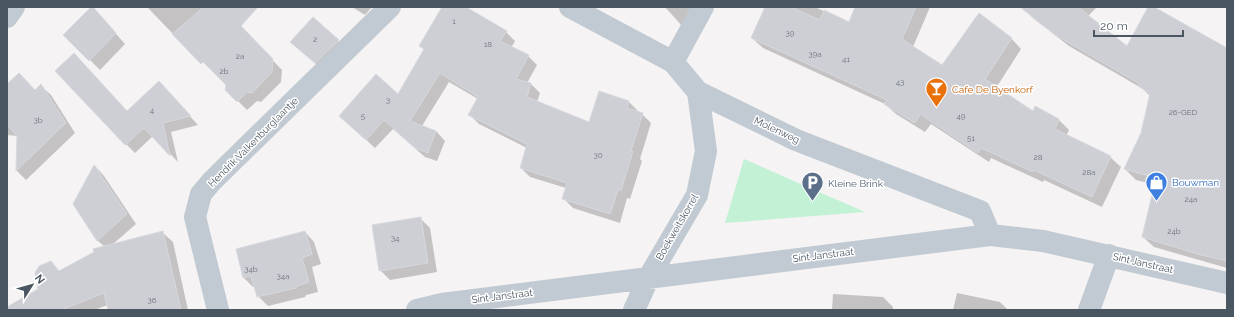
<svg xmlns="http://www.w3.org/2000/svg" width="1234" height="317" viewBox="0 0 1234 317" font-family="Raleway,sans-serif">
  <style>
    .green { fill: #c3f1d5 }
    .shadow { fill: #0003 }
    .building { fill: #cdcfd5; stroke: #d7d9de }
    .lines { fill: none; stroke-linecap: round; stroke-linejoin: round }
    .street { stroke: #c1cad2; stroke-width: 22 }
    .labels { text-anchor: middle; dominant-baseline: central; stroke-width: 3; stroke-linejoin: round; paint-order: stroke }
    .number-label { font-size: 8px; fill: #6b747e }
    .food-label { font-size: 10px; fill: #c56008; stroke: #fff; text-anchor: start }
    .street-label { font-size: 10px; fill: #4a5661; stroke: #fff }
    .shop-label { font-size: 10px; fill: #366cbe; stroke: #fff; text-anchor: start }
    .service-label { font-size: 10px; fill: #4e5e75; stroke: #fff; text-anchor: start }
  </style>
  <rect width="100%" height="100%" fill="#f5f3f3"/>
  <!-- green -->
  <path class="green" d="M744 159 865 212 725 223Z"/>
  <!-- shadow -->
  <path class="shadow" d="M147 7H206L179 40Z
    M352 7H372L365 15Z
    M447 7H464L506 32 515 41 511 48 528 56 537 65 527 83 531 84 540 93 537 102 590 123 629 102 638 111 637 112 642 114 651 123 640 159 642 161 630 199 627 198 620 223 573 208 563 198 566 188 530 177 521 168 527 148 479 124 470 115 478 99 449 82 422 126 436 131 445 141 437 161 425 157 393 129 375 148 350 125 398 95 424 50 421 46Z
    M665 7H706L683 27Z
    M767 7H815L849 23 856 7H930L913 47 942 66 1011 38 1021 49 996 88 1033 113 1035 108 1059 120 1069 130 1066 136 1110 157 1121 167 1102 207 1044 180 1043 182 991 158 989 162 931 124 925 132 896 114 885 104 763 48 752 38Z
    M1025 7H1097L1088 16 1127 47 1149 7H1152L1227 49V268L1154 247 1143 237 1156 185 1136 180 1125 169 1142 134 1150 96 1143 89 1069 46 1034 19 1024 9Z
    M101 17 125 44 100 70 65 35Z
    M242 28 282 70 281 82 261 102 257 101 247 110 226 89Z
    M338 41 347 50 325 72 301 51Z
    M74 54 127 112 168 92 198 125 171 132 178 162 153 136 135 153 126 144Z
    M7 86 35 91 41 86 51 95 75 133 26 180 17 171 18 136 7 135Z
    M95 166 104 176 136 224 112 245 163 233 173 242 188 310H109L108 305 94 310H7V309L39 289 59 271 105 247 97 240Z
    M420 218 430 228 437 272 390 280 380 270Z
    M305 232 314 242 321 264 312 267 318 292 306 295 305 297 268 306 258 296 255 287H253L244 278Z
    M957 293 1000 302 1008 310H953Z
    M833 294 883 297 893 307V310H832Z"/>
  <!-- building -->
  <path class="building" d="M91 7H93L116 33 89 61 63 35Z
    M204 7H258L241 26 273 59 272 72 252 93 247 92 237 102 225 90 226 85 203 62 201 64 172 34Z
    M442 7H466L507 31 500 41 529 55 516 79 531 83 527 97 589 122 599 91 629 101 627 108 643 113 631 151H633L627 171 621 190H618L610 214 562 199 567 183 520 168 527 144 468 115 478 97 440 73 410 121 436 131 428 153 415 148 384 120 366 140 339 116 376 74 398 94 424 49 419 46Z
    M765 7H791L820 20 824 10 849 22 855 7H916L902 39 942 65 979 13 1012 38 985 79 1033 111 1035 106 1059 119 1055 129 1111 156 1092 197 1034 170 1033 172 981 148 978 153 920 114 915 123 884 104 887 100 751 38Z
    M1020 7H1078L1127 46 1148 7H1154L1227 48V261L1201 255 1142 237 1156 178 1124 169 1141 133 1150 93 1138 86 1140 84 1057 36Z
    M313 17 339 40 315 63 290 42Z
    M74 53 127 111 159 81 191 116 163 123 170 156 144 128 125 145 55 71Z
    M19 73 35 90 41 84 66 123 16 171 17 136 7 125V84Z
    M94 165 127 214 97 241 73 204Z
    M421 217 428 263 379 271 372 225Z
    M163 231 181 310H108L104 293 61 310H7V307L38 289 35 273 39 266 51 261 59 271 94 252 93 249Z
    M305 231 312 254 302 258 309 282 297 286 296 288 257 297 251 276 243 278 236 249Z"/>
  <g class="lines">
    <!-- street -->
    <path class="street" d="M570 7 673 62 698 92 796 140 980 211 990 235
      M7 17 14 7
      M673 62 703 7
      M218 310 195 217 201 194 212 181 390 7
      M417 310 442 304 990 235 1043 241 1227 283
      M634 310 649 277 697 195 706 151 698 92
      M1089 310 1109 255"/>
  </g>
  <!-- icons -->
  <defs>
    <symbol id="bar-pin" viewBox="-11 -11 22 30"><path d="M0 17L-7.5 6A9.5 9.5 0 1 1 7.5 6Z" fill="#e8710a" stroke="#fff"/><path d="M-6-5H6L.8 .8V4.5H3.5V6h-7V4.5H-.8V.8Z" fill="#fff"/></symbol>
    <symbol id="shop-pin" viewBox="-11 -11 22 30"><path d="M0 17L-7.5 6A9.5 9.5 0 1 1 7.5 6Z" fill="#3f7fe0" stroke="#fff"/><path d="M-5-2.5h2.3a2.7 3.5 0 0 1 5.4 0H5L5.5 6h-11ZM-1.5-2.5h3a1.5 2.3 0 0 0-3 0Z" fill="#fff"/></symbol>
    <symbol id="parking-pin" viewBox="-11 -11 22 30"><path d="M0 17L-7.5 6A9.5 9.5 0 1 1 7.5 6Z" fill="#5c6f8a" stroke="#fff"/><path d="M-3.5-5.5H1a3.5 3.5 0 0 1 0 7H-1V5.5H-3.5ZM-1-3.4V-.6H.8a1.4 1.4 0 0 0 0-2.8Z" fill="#fff"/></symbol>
  </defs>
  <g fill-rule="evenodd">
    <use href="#bar-pin" x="924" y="76" width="25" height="34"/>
    <use href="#shop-pin" x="1144" y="170" width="25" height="34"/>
    <use href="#parking-pin" x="800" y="170" width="25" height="34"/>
  </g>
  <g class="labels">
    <!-- number labels -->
    <g class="number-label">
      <text x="454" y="21">1</text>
      <text x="790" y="33">39</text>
      <text x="315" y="39">2</text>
      <text x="488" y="44">18</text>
      <text x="815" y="54">39a</text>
      <text x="240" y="56">2a</text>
      <text x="846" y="59">41</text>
      <text x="224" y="71">2b</text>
      <text x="900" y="82">43</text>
      <text x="388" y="100">3</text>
      <text x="152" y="110">4</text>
      <text x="1183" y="112">26-GED</text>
      <text x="363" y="116">5</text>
      <text x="961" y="116">49</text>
      <text x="38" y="120">3b</text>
      <text x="971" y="138">51</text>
      <text x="598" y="155">30</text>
      <text x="1038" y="157">28</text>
      <text x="1089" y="172">28a</text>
      <text x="1191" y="199">24a</text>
      <text x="1174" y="231">24b</text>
      <text x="395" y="238">34</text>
      <text x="251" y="269">34b</text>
      <text x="283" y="276">34a</text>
      <text x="152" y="300">36</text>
    </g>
    <!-- food labels -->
    <g class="food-label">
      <text x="952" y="89">Cafe De Byenkorf</text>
    </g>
    <!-- street labels -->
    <g class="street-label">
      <text transform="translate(777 130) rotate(25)">Molenweg</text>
      <text transform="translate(253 142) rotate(-45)">Hendrik Valkenburglaantje</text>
      <text transform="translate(677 227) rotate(-60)">Boekweitskorrel</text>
      <text transform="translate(823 255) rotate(-7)">Sint Janstraat</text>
      <text transform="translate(1143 263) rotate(13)">Sint Janstraat</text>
      <text transform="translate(502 296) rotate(-7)">Sint Janstraat</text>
    </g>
    <!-- shop labels -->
    <g class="shop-label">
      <text x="1172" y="182">Bouwman</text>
    </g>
    <!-- service labels -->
    <g class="service-label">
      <text x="828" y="183">Kleine Brink</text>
    </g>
  </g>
  <!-- border -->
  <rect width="1234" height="317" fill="none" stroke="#4a5661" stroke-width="16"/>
  <!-- north arrow -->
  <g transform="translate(32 285) rotate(53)" stroke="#ffffff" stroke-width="3" paint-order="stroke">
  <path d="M0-3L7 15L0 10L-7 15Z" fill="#4a5661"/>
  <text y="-6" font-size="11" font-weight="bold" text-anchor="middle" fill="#4a5661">N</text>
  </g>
  <!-- scale -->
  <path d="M1094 30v6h89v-6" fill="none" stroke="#4a5661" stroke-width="2"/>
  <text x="1100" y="30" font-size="12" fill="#4a5661" stroke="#ffffff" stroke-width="3" paint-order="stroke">20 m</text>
</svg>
